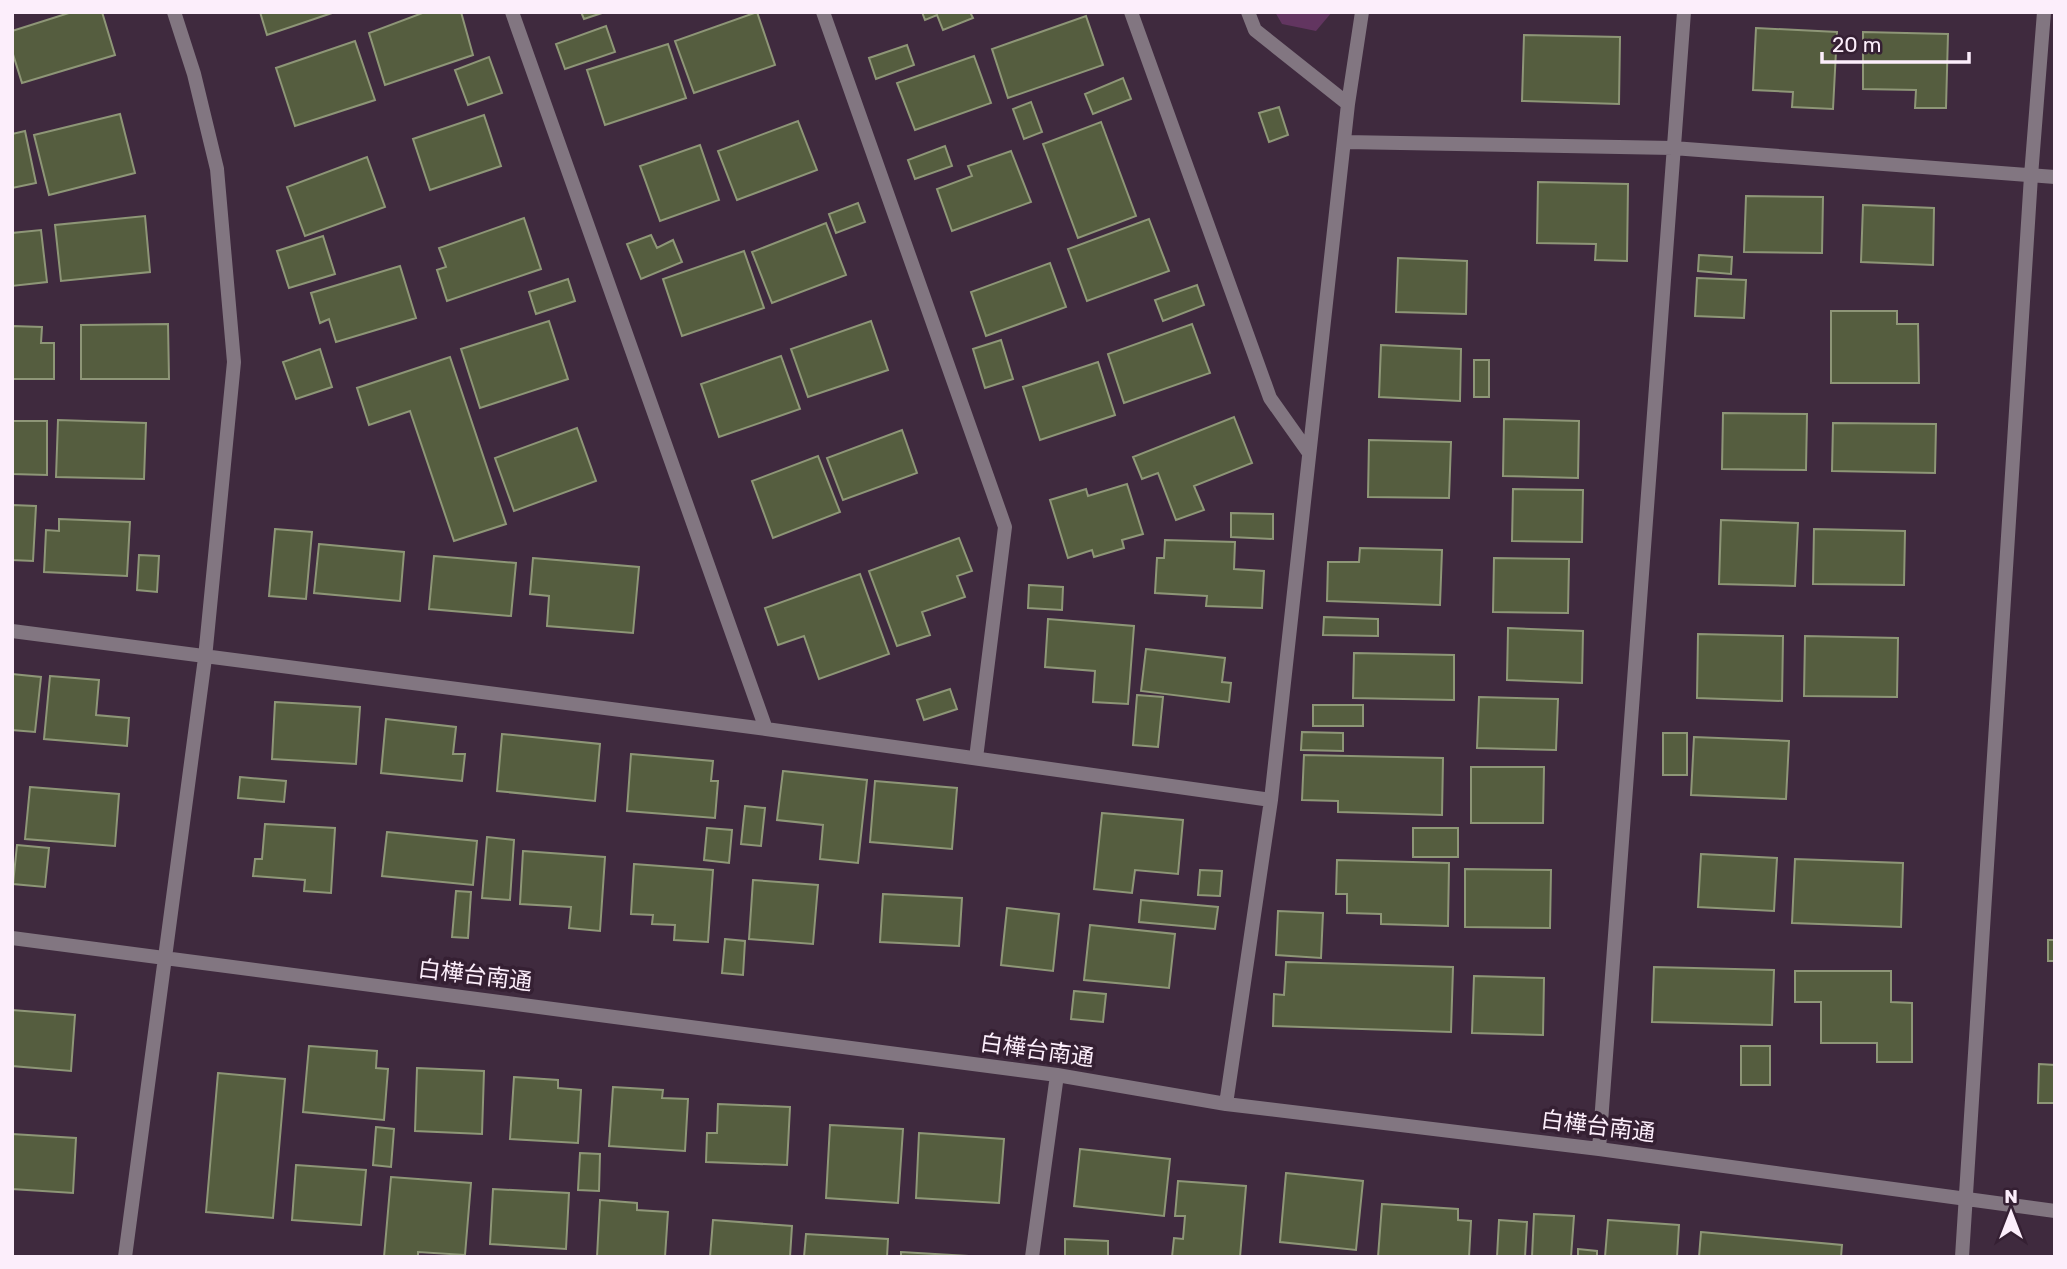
<svg xmlns="http://www.w3.org/2000/svg" width="2067" height="1269" viewBox="0 0 2067 1269" font-family="Rubik,'Noto Sans JP',sans-serif">
  <style>
    .green { fill: #623560 }
    .building { fill: #555d3f; stroke: #8e9677; stroke-width: 2 }
    .lines { fill: none; stroke-linecap: round; stroke-linejoin: round }
    .minor { stroke: #827681; stroke-width: 14 }
    .labels { text-anchor: middle; dominant-baseline: central; stroke-width: 7; stroke-linejoin: round; paint-order: stroke }
    .street-label { font-size: 23px; fill: #fceefb; stroke: #352033 }
  </style>
  <rect width="100%" height="100%" fill="#3f2a3e"/>
  <!-- green -->
  <path class="green" d="M1275 12H1332L1316 31 1282 24Z"/>
  <!-- building -->
  <path class="building" d="M72 12H102L115 55 22 83 12 51V31Z
    M260 12H335L267 35Z
    M425 12H461L473 55 385 85 369 33Z
    M581 12H605L584 19Z
    M757 12 775 65 694 93 675 41Z
    M922 12H970L973 18 943 30 937 15 925 20Z
    M1086 16 1103 65 1008 98 992 49Z
    M606 26 615 52 565 69 556 44Z
    M1756 28 1837 32 1833 109 1792 107 1793 92 1753 90Z
    M1863 32 1948 34 1946 108H1915L1916 90 1863 89Z
    M1524 35 1620 37 1619 104 1522 101Z
    M355 41 375 100 295 126 276 68Z
    M668 44 686 98 605 125 587 70Z
    M907 45 914 65 876 79 869 58Z
    M974 56 991 103 915 130 897 83Z
    M489 57 502 93 468 105 455 70Z
    M1123 78 1131 99 1093 114 1085 94Z
    M1031 102 1042 132 1024 139 1013 109Z
    M1279 107 1288 135 1269 142 1259 113Z
    M120 114 135 173 49 195 34 135Z
    M484 115 501 166 430 190 413 139Z
    M798 121 817 170 737 200 718 151Z
    M1101 122 1136 216 1078 238 1043 144Z
    M25 131 36 183 12 188V134Z
    M700 145 719 200 660 221 640 166Z
    M945 146 952 166 915 179 908 160Z
    M1011 151 1031 202 952 231 937 189 972 176 968 166Z
    M367 157 385 207 305 236 287 187Z
    M1538 182 1628 184 1627 261 1595 260 1596 244 1537 243Z
    M1746 196 1823 197 1822 253 1744 252Z
    M858 203 865 222 836 233 829 214Z
    M1863 205 1934 208 1933 265 1861 262Z
    M145 216 150 272 61 281 55 225Z
    M524 218 541 269 447 301 437 270 446 267 439 248Z
    M1149 219 1169 271 1087 301 1068 249Z
    M826 223 846 275 772 303 752 252Z
    M41 230 47 282 12 286V233Z
    M651 235 657 248 673 240 682 262 641 279 627 244Z
    M323 236 335 274 289 288 277 251Z
    M744 251 764 308 682 336 663 279Z
    M1699 255 1732 257 1731 274 1698 271Z
    M1398 258 1467 261 1466 314 1396 312Z
    M1050 263 1066 307 986 336 971 292Z
    M400 266 416 318 336 342 329 319 320 323 311 293Z
    M1697 278 1746 280 1744 318 1695 316Z
    M568 279 575 301 536 314 529 292Z
    M1197 285 1204 305 1163 321 1155 300Z
    M1831 311H1897V324H1918L1919 383H1831Z
    M549 321 568 379 480 408 461 349Z
    M871 321 888 370 808 397 791 349Z
    M168 324 169 379H81V325Z
    M1192 324 1210 373 1124 403 1108 354Z
    M12 326 42 327 41 343H54V379H12Z
    M1001 340 1013 379 985 388 973 349Z
    M1381 345 1461 349 1460 401 1379 397Z
    M320 349 332 387 296 399 283 362Z
    M781 356 800 409 719 437 701 384Z
    M450 357 506 524 454 541 410 411 369 425 357 388Z
    M1474 360H1489V397H1474Z
    M1098 362 1115 415 1040 440 1023 387Z
    M1723 413 1807 414 1806 470 1722 469Z
    M1234 417 1252 463 1194 486 1204 510 1176 520 1158 473 1142 479 1133 457Z
    M1504 419 1579 421 1578 478 1503 476Z
    M58 420 146 423 144 479 56 477Z
    M12 421H47V475L12 474Z
    M1833 423 1936 424 1935 473 1832 471Z
    M577 428 596 481 514 511 495 458Z
    M902 430 917 473 843 500 827 458Z
    M1369 440 1451 442 1449 498 1368 497Z
    M818 456 840 512 773 538 752 481Z
    M1127 484 1143 534 1122 540 1124 548 1094 557 1092 550 1068 558 1050 500 1086 489 1088 496Z
    M1513 489 1583 490 1582 542 1512 541Z
    M12 505 36 506 33 561 12 560Z
    M1231 513 1273 514V539L1231 537Z
    M59 519 130 522 127 576 44 572 46 530 59 531Z
    M1721 520 1798 523 1795 586 1719 584Z
    M275 529 312 532 306 599 269 596Z
    M1814 529 1905 531 1904 585 1813 584Z
    M959 538 972 571 957 576 965 597 922 612 930 635 897 646 869 571Z
    M1165 540 1235 542 1234 569 1264 571 1262 608 1206 606 1207 596 1155 593 1157 558H1164Z
    M319 544 404 552 400 601 314 593Z
    M1360 548 1442 550 1440 605 1327 601 1328 562H1359Z
    M139 555 159 556 157 592 137 590Z
    M434 556 516 563 511 616 429 609Z
    M533 558 639 567 633 633 547 626 549 596 530 594Z
    M1494 558 1569 559 1568 613 1493 612Z
    M860 574 889 654 819 679 804 636 778 645 765 608Z
    M1029 585 1063 587 1062 610 1028 608Z
    M1324 617 1378 619V636L1323 635Z
    M1048 619 1134 626 1128 704 1093 702 1095 671 1045 667Z
    M1508 628 1583 631 1582 683 1507 680Z
    M1698 634 1783 636 1782 701 1697 698Z
    M1805 636 1898 638 1897 697 1804 696Z
    M1146 649 1225 658 1222 682 1231 683 1229 702 1141 691Z
    M1354 653 1454 655V700L1353 698Z
    M12 674 41 677 35 732 12 730Z
    M50 676 99 680 96 715 129 718 127 746 44 739Z
    M950 689 957 709 924 720 917 700Z
    M1137 695 1163 697 1158 747 1133 745Z
    M1479 697 1558 699 1556 750 1477 748Z
    M275 702 360 707 356 764 272 759Z
    M1313 705H1363V726H1313Z
    M386 719 456 727 453 754H465L462 781 381 773Z
    M1302 732 1343 733V751L1301 750Z
    M1663 733H1687V775H1663Z
    M502 734 600 744 595 801 497 791Z
    M1694 737 1789 741 1786 799 1691 795Z
    M631 754 713 761 711 781H718L715 818 627 811Z
    M1304 755 1443 758 1442 815 1338 812V801L1302 800Z
    M1471 767H1544L1543 823H1471Z
    M783 771 867 780 858 863 820 859 823 825 777 820Z
    M240 777 286 781 284 802 238 798Z
    M875 781 957 788 952 849 870 842Z
    M30 787 119 794 115 846 25 839Z
    M745 806 765 808 761 846 741 844Z
    M1102 813 1183 820 1178 874 1135 870 1132 893 1094 889Z
    M265 824 335 828 331 893 304 891 305 880 253 876 255 859H262Z
    M707 828 732 830 729 863 704 860Z
    M1413 828H1458V857H1413Z
    M387 832 477 841 473 885 382 876Z
    M487 837 514 840 510 900 482 898Z
    M17 845 49 848 45 887 13 884Z
    M523 851 605 857 600 931 569 928 571 907 520 904Z
    M1701 854 1777 858 1774 911 1698 907Z
    M1795 859 1903 863 1901 927 1792 923Z
    M1337 860 1449 863 1448 926 1381 924V914L1347 913V894H1336Z
    M634 864 713 870 708 942 674 940 675 925 652 924 653 915 631 914Z
    M1465 869 1551 870 1550 928 1465 927Z
    M1200 870 1222 871 1220 896 1198 895Z
    M753 880 818 885 813 944 749 939Z
    M456 891 471 892 468 938 452 937Z
    M883 894 962 898 959 946 880 942Z
    M1141 900 1218 907 1215 929 1139 922Z
    M1007 908 1059 914 1053 971 1001 965Z
    M1278 911 1323 913 1321 958 1276 955Z
    M1090 925 1175 934 1169 988 1084 980Z
    M725 939 745 941 743 975 722 973Z
    M2048 940H2055V961H2048Z
    M1286 962 1453 967 1451 1032 1273 1026 1274 994 1284 995Z
    M1654 967 1774 970 1772 1025 1652 1022Z
    M1795 971H1891V1002L1912 1003V1062H1877V1043H1821V1002H1795Z
    M1474 976 1544 978 1543 1035 1472 1033Z
    M1074 991 1106 994 1103 1022 1071 1019Z
    M12 1010 75 1015 71 1071 12 1066Z
    M309 1046 377 1051 376 1068 388 1069 384 1120 303 1112Z
    M1741 1046H1770V1085H1741Z
    M2039 1064 2055 1065V1103H2038Z
    M417 1068 484 1071 482 1134 415 1131Z
    M218 1073 285 1079 273 1218 206 1212Z
    M514 1077 558 1080V1088L581 1090 578 1143 510 1139Z
    M613 1087 663 1090 662 1098 688 1099 685 1151 609 1146Z
    M718 1104 790 1107 787 1165 706 1162 707 1133H717Z
    M830 1125 903 1129 898 1203 826 1198Z
    M376 1127 394 1129 391 1167 373 1165Z
    M919 1133 1004 1139 999 1203 916 1198Z
    M12 1134 76 1138 73 1193 12 1189Z
    M1080 1149 1170 1159 1164 1216 1074 1206Z
    M580 1153 600 1154 599 1191 578 1190Z
    M296 1165 366 1170 361 1225 292 1220Z
    M1286 1173 1363 1181 1356 1250 1280 1242Z
    M391 1177 471 1183 465 1255 418 1252V1257H384Z
    M1178 1181 1246 1186 1240 1257H1172L1174 1238 1183 1239 1185 1216H1175Z
    M493 1189 569 1193 566 1249 490 1244Z
    M600 1200 637 1203V1210L668 1212 665 1257H597Z
    M1382 1204 1458 1209V1220L1471 1221 1469 1257H1378Z
    M1534 1214 1574 1216 1571 1257H1532Z
    M713 1220 792 1226 790 1257H710Z
    M1499 1220 1527 1222 1525 1257H1497Z
    M1608 1220 1679 1225 1677 1257H1605Z
    M1701 1232 1842 1245 1841 1257H1699Z
    M806 1234 888 1239 887 1257H804Z
    M1065 1239 1108 1241V1257L1065 1256Z
    M1578 1249 1597 1251V1257H1578Z
    M901 1252 968 1256V1257H901Z"/>
  <g class="lines">
    <!-- minor -->
    <path class="minor" d="M512 12 766 729
      M823 12 1005 527 976 758
      M1131 12 1270 398 1309 453
      M1248 12 1255 30 1348 104
      M1345 142 1673 148 2055 177
      M12 631 766 729 1271 800
      M12 938 1057 1075 1226 1104 1599 1149 2055 1211
      M1226 1104 1271 800 1348 104 1362 12
      M1599 1149 1684 12
      M125 1257 205 658 234 362 217 169 194 74 174 12
      M1032 1257 1057 1075
      M1962 1257 2031 176 2044 12"/>
  </g>
  <g class="labels">
    <!-- street labels -->
    <g class="street-label">
      <text transform="translate(475 975) rotate(7)">白樺台南通</text>
      <text transform="translate(1037 1050) rotate(8)">白樺台南通</text>
      <text transform="translate(1598 1126) rotate(7)">白樺台南通</text>
    </g>
  </g>
  <!-- border -->
  <rect width="2067" height="1269" fill="none" stroke="#fceefb" stroke-width="28"/>
  <!-- north arrow -->
  <g transform="translate(2011 1213)" stroke="#352033" stroke-width="5" paint-order="stroke">
  <path d="M0-5L12 26L0 18L-12 26Z" fill="#fceefb"/>
  <text y="-10" font-size="19" font-weight="bold" text-anchor="middle" fill="#fceefb">N</text>
  </g>
  <!-- scale -->
  <path d="M1822 52v10h147v-10" fill="none" stroke="#fceefb" stroke-width="3.5"/>
  <text x="1832" y="52" font-size="21" fill="#fceefb" stroke="#352033" stroke-width="5" paint-order="stroke">20 m</text>
</svg>
